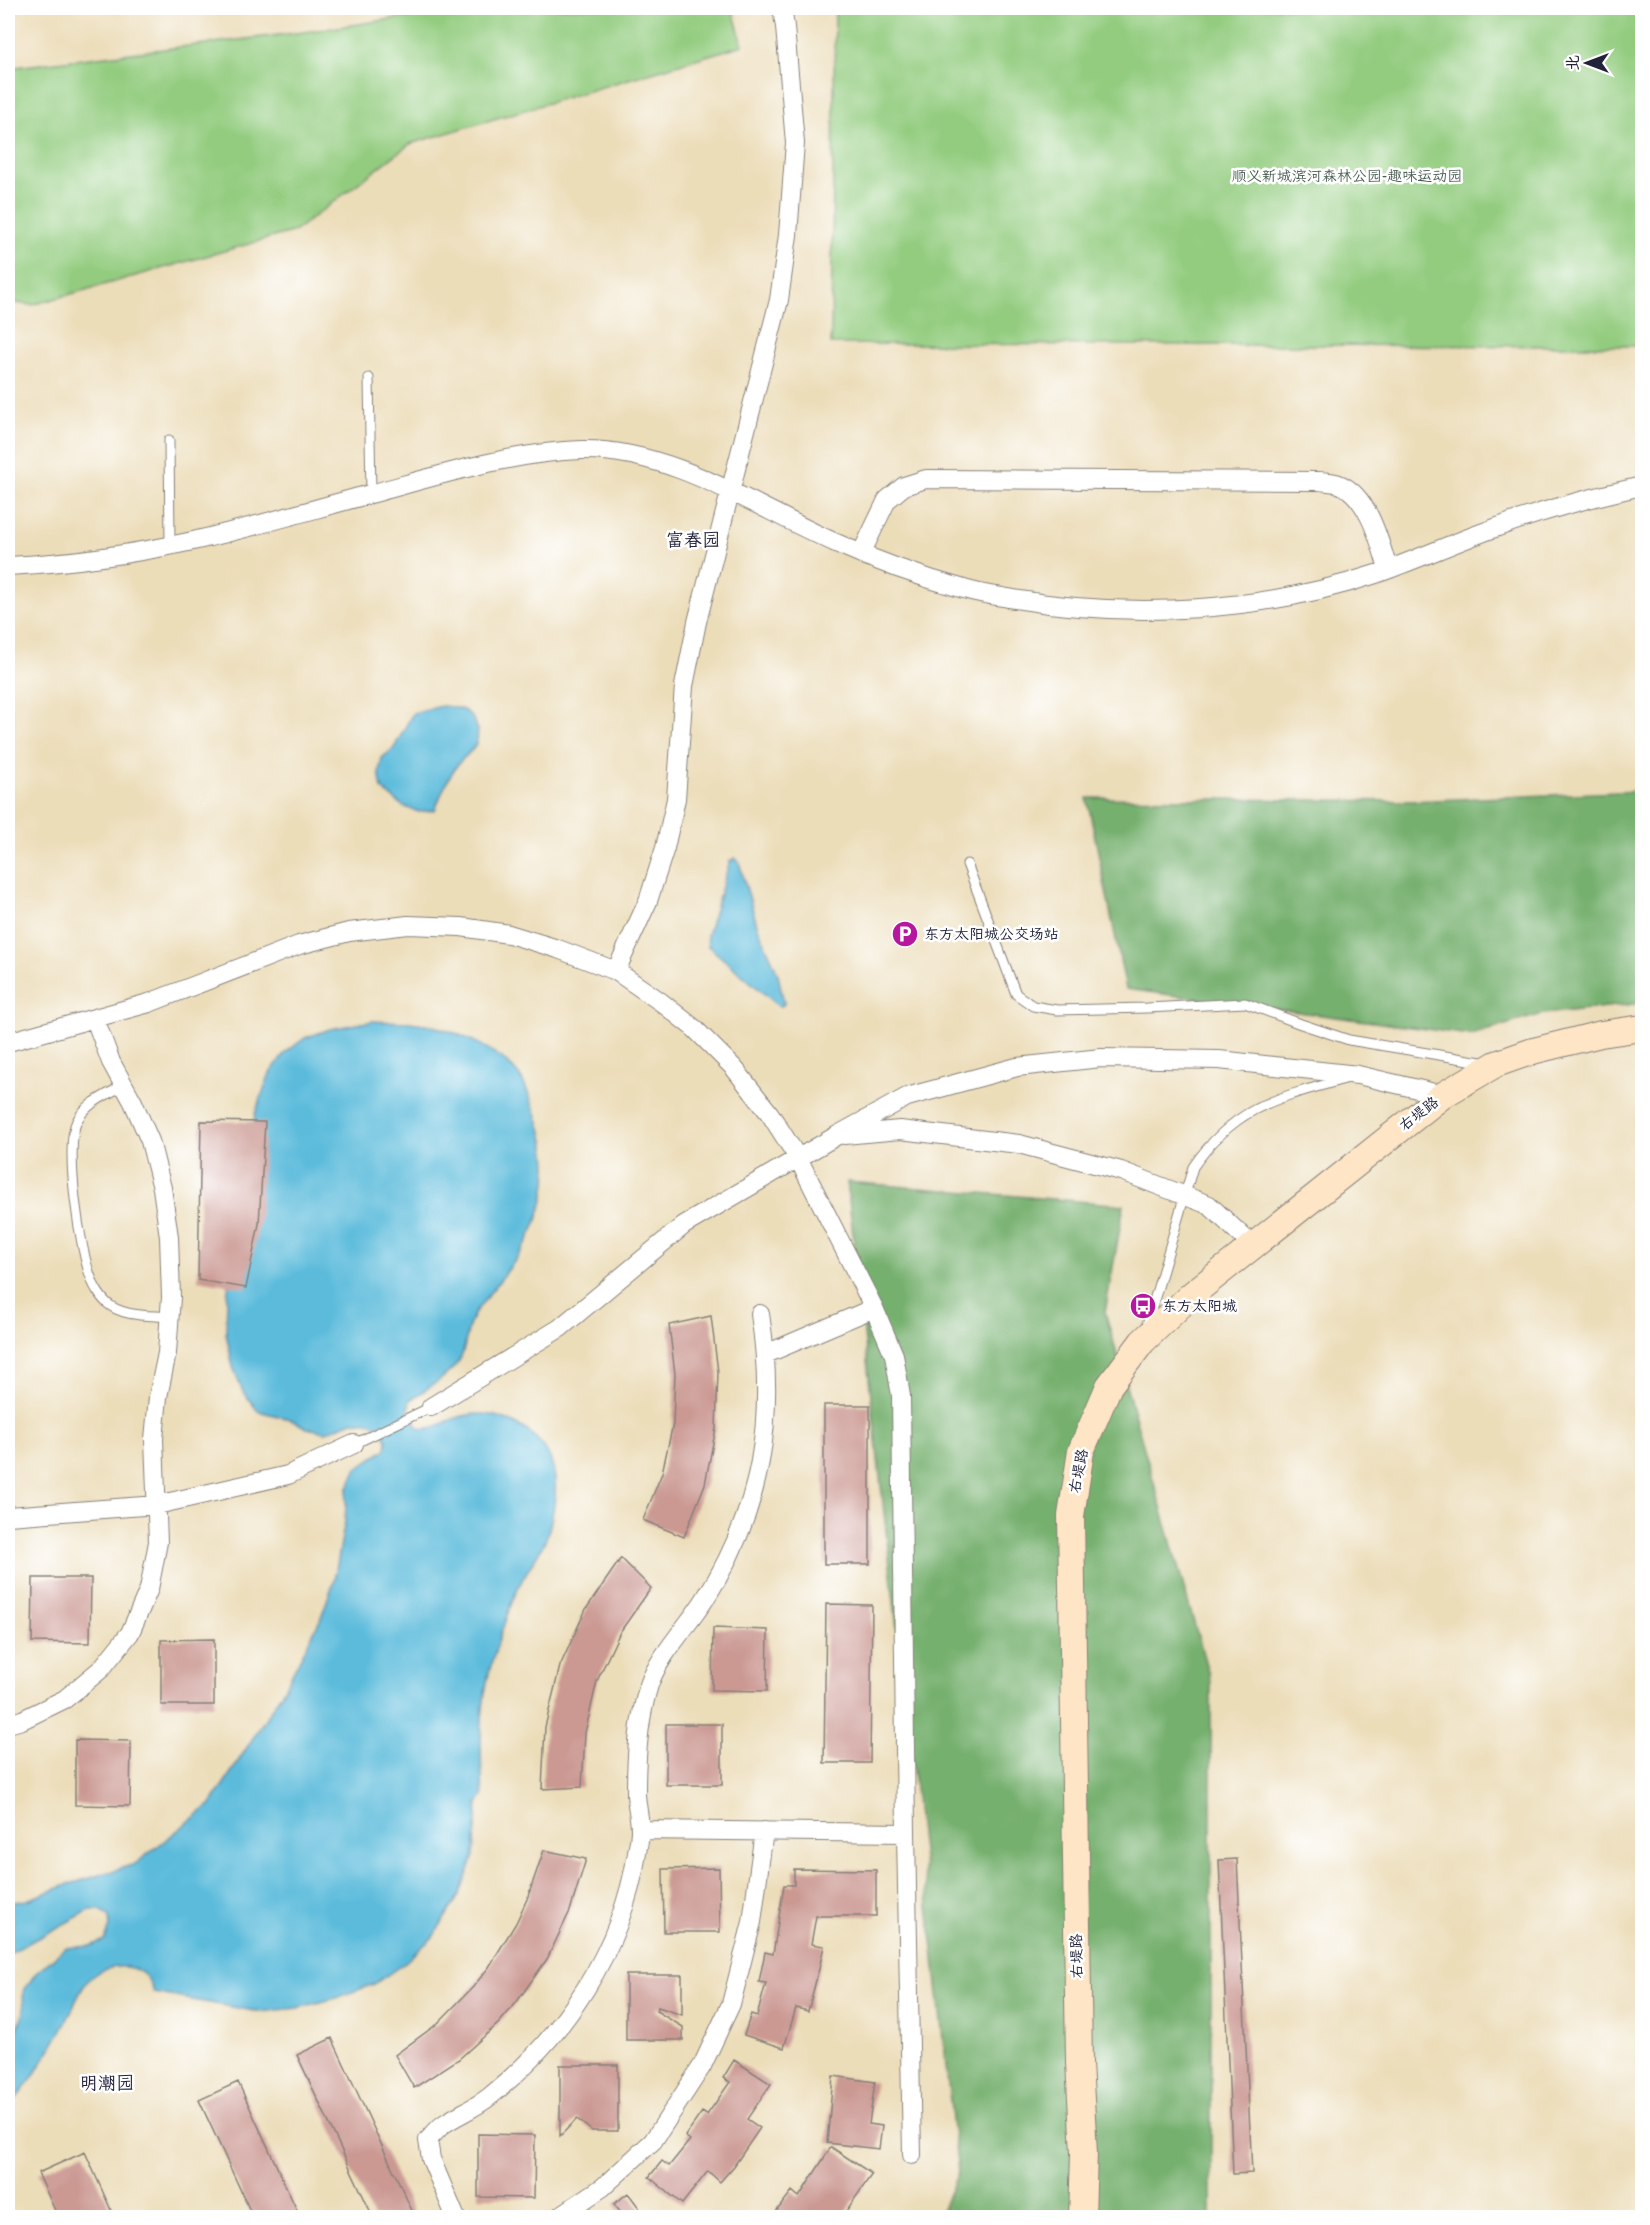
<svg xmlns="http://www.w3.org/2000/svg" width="1650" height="2225" viewBox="0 0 1650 2225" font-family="'Balsamiq Sans','LXGW WenKai TC',sans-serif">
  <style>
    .green { fill: #93cc7f; stroke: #5a775d; stroke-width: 1.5 }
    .forest { fill: #76b06e; stroke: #4c6954; stroke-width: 1.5 }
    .water { fill: #5cbbdb; stroke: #3f6e8b; stroke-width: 1.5 }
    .building { fill: #cb9892 }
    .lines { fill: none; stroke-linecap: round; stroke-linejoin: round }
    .service-casing { stroke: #87807a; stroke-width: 11 }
    .minor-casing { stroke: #87807a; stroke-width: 20 }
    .secondary-casing { stroke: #87807a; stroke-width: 28 }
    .service { stroke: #fff; stroke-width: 9 }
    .minor { stroke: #fff; stroke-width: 18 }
    .secondary { stroke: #fde5c5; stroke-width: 26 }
    .labels { text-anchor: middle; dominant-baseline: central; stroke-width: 5; stroke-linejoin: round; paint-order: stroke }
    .park-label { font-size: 15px; fill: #4a5e53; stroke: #fff }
    .poi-label { font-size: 15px; fill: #22223b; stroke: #fff; text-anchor: start }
    .street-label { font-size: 15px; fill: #22223b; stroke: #fff }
    .quarter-label { font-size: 18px; fill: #22223b; stroke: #fff }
  </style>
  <rect width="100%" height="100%" fill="#fff"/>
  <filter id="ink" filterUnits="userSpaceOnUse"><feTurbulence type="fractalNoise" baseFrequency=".0167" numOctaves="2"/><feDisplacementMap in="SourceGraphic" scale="12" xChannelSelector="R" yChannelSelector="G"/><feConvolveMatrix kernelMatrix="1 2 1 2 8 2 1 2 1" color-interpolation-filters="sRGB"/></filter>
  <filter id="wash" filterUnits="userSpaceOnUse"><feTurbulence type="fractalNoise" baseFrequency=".008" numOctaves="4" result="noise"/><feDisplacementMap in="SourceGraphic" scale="24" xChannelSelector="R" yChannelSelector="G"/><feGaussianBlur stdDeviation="1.35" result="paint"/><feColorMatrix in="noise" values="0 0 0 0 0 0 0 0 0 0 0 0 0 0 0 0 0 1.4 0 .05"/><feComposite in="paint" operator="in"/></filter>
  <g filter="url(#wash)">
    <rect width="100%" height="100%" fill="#ecddb9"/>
    <!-- green -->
    <path class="green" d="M465 8H732L743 45 410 144 295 231 32 305 8 302V68L312 31Z
      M835 8H1642V346L831 344Z"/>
    <!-- forest -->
    <path class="forest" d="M1642 791V1003L1543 1014 1471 1035 1126 989 1087 798 1411 801Z
      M847 1182 1124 1205 1105 1312 1211 1682V2217H939L958 2173Z"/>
    <!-- water -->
    <path class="water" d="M442 706C459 707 473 710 477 729 478 735 478 742 474 747 470 753 463 758 458 764 448 777 441 794 435 810L419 812 403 806 382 789 379 772 382 758 394 748 413 713Z
      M735 858 739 862 757 925 778 974 784 1004 780 1007 708 946 707 935 730 861Z
      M373 1021C386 1022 398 1021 410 1022 444 1025 498 1047 519 1075 527 1087 532 1103 537 1116 551 1153 550 1186 536 1223 522 1258 496 1283 475 1313 467 1325 467 1338 463 1352 457 1373 427 1388 410 1400L408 1412 418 1428C432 1431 443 1422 456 1418 473 1412 490 1413 505 1419 546 1436 560 1462 554 1505 552 1517 550 1530 545 1541 537 1557 526 1571 518 1588 507 1612 499 1639 491 1665 479 1708 480 1753 483 1797L478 1803 474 1856 460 1894 433 1937 403 1964 374 1984 336 1998 297 2008 260 2012 154 1993C152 1987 149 1978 143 1974 127 1961 97 1967 86 1983 78 1994 73 2008 67 2020 55 2043 26 2091 8 2107V2036L17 2030 24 2012 23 1992 35 1974 65 1948 90 1946 105 1940 110 1927 109 1917 101 1910H90L8 1954V1903L27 1900 67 1885 135 1864 211 1804 284 1689 320 1620 334 1581 345 1521 347 1490 357 1468 386 1449 387 1440 380 1426 369 1422 352 1421 326 1432 307 1428 290 1419 258 1411 243 1392 233 1367 226 1333 227 1296 255 1114 270 1073 285 1053 305 1038 330 1029Z"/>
    <g id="blocks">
      <!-- building -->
      <path class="building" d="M201 1121 265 1122 259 1224 246 1288 198 1280Z
        M711 1316 718 1372 716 1428 705 1484 684 1537 643 1520 662 1473 673 1424 675 1374 669 1325Z
        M824 1405H870V1564H824Z
        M621 1558 651 1588 620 1632 597 1681 585 1733 582 1787 542 1789 545 1727 560 1666 586 1609Z
        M33 1578H91L90 1643 32 1642Z
        M826 1604 872 1605 870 1763H824Z
        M713 1628 768 1630 767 1691 712 1690Z
        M214 1639V1705H161V1640Z
        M666 1724H722V1785H666Z
        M75 1740 131 1741 130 1806 75 1805Z
        M544 1850 586 1859 570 1911 547 1959 516 2003 499 2023 459 2059 414 2088 395 2055 437 2024 473 1987 489 1967 516 1923 527 1899Z
        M1237 1859 1252 2173 1233 2174 1219 1860Z
        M719 1868 720 1932H664L663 1869Z
        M794 1869 876 1870V1916H816L811 1944 824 1946 819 1969 808 2011 796 2008 784 2048 744 2035 751 2014 757 2016 766 1983 759 1982 765 1952 773 1954 784 1885H794Z
        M626 1975H682V2015L658 2007 656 2011 683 2027V2040H626Z
        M332 2038 415 2217H373L297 2055Z
        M734 2060 771 2084 747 2119 760 2128 734 2166 720 2182 708 2171 682 2204 649 2177 662 2161 669 2166 690 2140 685 2136 702 2112 707 2115 730 2082 723 2078Z
        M560 2065H618V2131H592L577 2119 560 2136Z
        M833 2076 875 2082 869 2124 882 2126 879 2149 827 2143Z
        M238 2082 300 2217H253L199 2100Z
        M478 2134 535 2135 534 2198 478 2197Z
        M831 2147 872 2174 842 2217H772L792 2191 799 2197Z
        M85 2152 114 2217H58L38 2173Z
        M628 2193 646 2217H624L614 2204Z"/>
    </g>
  </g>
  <g filter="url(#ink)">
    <use href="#blocks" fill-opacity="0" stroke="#87807a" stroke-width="1.5"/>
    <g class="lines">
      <defs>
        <path id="service" d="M369 378 371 494
          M169 440 170 545
          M967 864 1016 994 1033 1006 1057 1010 1147 1008 1245 1003 1301 1024 1349 1040 1487 1063
          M124 1085C107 1095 86 1103 77 1121 64 1146 80 1253 92 1280 94 1287 102 1299 107 1303 122 1317 150 1315 169 1317
          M1146 1328 1193 1167C1235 1106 1277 1098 1345 1079
          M354 1444 431 1407"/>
        <path id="minor" d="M861 554 887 500 904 486 926 479 1320 481C1326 482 1334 482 1339 484 1368 495 1380 542 1388 569
          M8 566C69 563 133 554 193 541 254 527 314 509 374 493 440 475 514 452 582 450 672 449 757 508 836 543 878 562 920 577 964 589 980 594 997 596 1014 599 1132 619 1262 612 1376 574 1416 560 1455 542 1495 528 1544 510 1592 497 1642 486
          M616 971 648 901 665 848 676 799 684 686 697 622 779 300 788 235 795 143 785 27 782 8
          M8 1042 149 1003 299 945 349 932 408 925 461 927 509 934 558 949 616 971 661 1002 695 1029 734 1068 770 1114 798 1158 874 1308 894 1355 901 1396 906 1833 912 2155
          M844 1135 900 1130 1019 1144 1121 1171 1209 1205 1254 1247
          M766 1354 874 1308
          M431 1407 560 1328 684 1225 836 1136 907 1097 1017 1067 1101 1058 1219 1060 1358 1075 1443 1095
          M8 1516 157 1505 288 1475 354 1444
          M8 1724 22 1720 65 1699 101 1669 130 1633 149 1589 158 1542 154 1439 158 1397 167 1353 171 1297 169 1237 162 1188 150 1141 133 1102 111 1062 95 1019
          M640 1830 906 1833
          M456 2218 431 2159 428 2140C433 2135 438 2128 444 2124 459 2114 475 2108 489 2097 564 2037 622 1950 637 1853 638 1846 640 1837 640 1830 640 1817 636 1805 636 1792 636 1756 638 1720 649 1685 659 1655 688 1626 705 1599 762 1510 776 1417 760 1314
          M557 2218 603 2187 653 2141 702 2066 731 2004 752 1922 764 1831"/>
        <path id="secondary" d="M1082 2218 1084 2153 1079 2063 1071 1516 1081 1451 1109 1386 1142 1342 1190 1296 1443 1095 1496 1064 1533 1051 1601 1034 1642 1028"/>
      </defs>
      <!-- service casing -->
      <use href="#service" class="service-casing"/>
      <!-- minor casing -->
      <use href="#minor" class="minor-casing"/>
      <!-- secondary casing -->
      <use href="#secondary" class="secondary-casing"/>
      <!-- service -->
      <use href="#service" class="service"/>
      <!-- minor -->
      <use href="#minor" class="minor"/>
      <!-- secondary -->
      <use href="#secondary" class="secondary"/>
    </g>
  </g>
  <!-- icons -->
  <defs>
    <symbol id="parking-disc" viewBox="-11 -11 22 22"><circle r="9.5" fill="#b5179e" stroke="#fff"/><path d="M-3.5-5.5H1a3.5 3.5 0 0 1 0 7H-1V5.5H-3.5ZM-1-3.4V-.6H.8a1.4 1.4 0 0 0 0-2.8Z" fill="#fff"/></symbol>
    <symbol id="bus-disc" viewBox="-11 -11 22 22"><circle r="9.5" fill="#b5179e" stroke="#fff"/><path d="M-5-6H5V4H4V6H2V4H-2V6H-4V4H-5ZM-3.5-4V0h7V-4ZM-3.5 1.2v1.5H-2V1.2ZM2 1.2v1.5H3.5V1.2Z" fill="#fff"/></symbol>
  </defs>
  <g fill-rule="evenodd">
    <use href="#parking-disc" x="890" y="919" width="30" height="30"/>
    <use href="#bus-disc" x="1128" y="1291" width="30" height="30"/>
  </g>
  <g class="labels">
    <!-- park labels -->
    <g class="park-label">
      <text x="1347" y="176">顺义新城滨河森林公园-趣味运动园</text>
    </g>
    <!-- poi labels -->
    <g class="poi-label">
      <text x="924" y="934">东方太阳城公交场站</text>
      <text x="1162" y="1306">东方太阳城</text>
    </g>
    <!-- street labels -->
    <g class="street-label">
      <text transform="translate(1419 1114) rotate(-38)">右堤路</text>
      <text transform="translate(1079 1471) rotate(-79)">右堤路</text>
      <text transform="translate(1077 1956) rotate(-91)">右堤路</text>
    </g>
    <!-- quarter labels -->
    <g class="quarter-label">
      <text x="693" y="540">富春园</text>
      <text x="107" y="2083">明潮园</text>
    </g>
  </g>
  <!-- margin -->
  <rect width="1650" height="2225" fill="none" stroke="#fff" stroke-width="30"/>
  <!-- north arrow -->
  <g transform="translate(1587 63) rotate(270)" stroke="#ffffff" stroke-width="4.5" paint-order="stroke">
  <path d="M0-4.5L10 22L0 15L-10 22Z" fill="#22223b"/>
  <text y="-9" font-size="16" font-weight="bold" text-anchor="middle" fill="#22223b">北</text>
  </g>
</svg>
